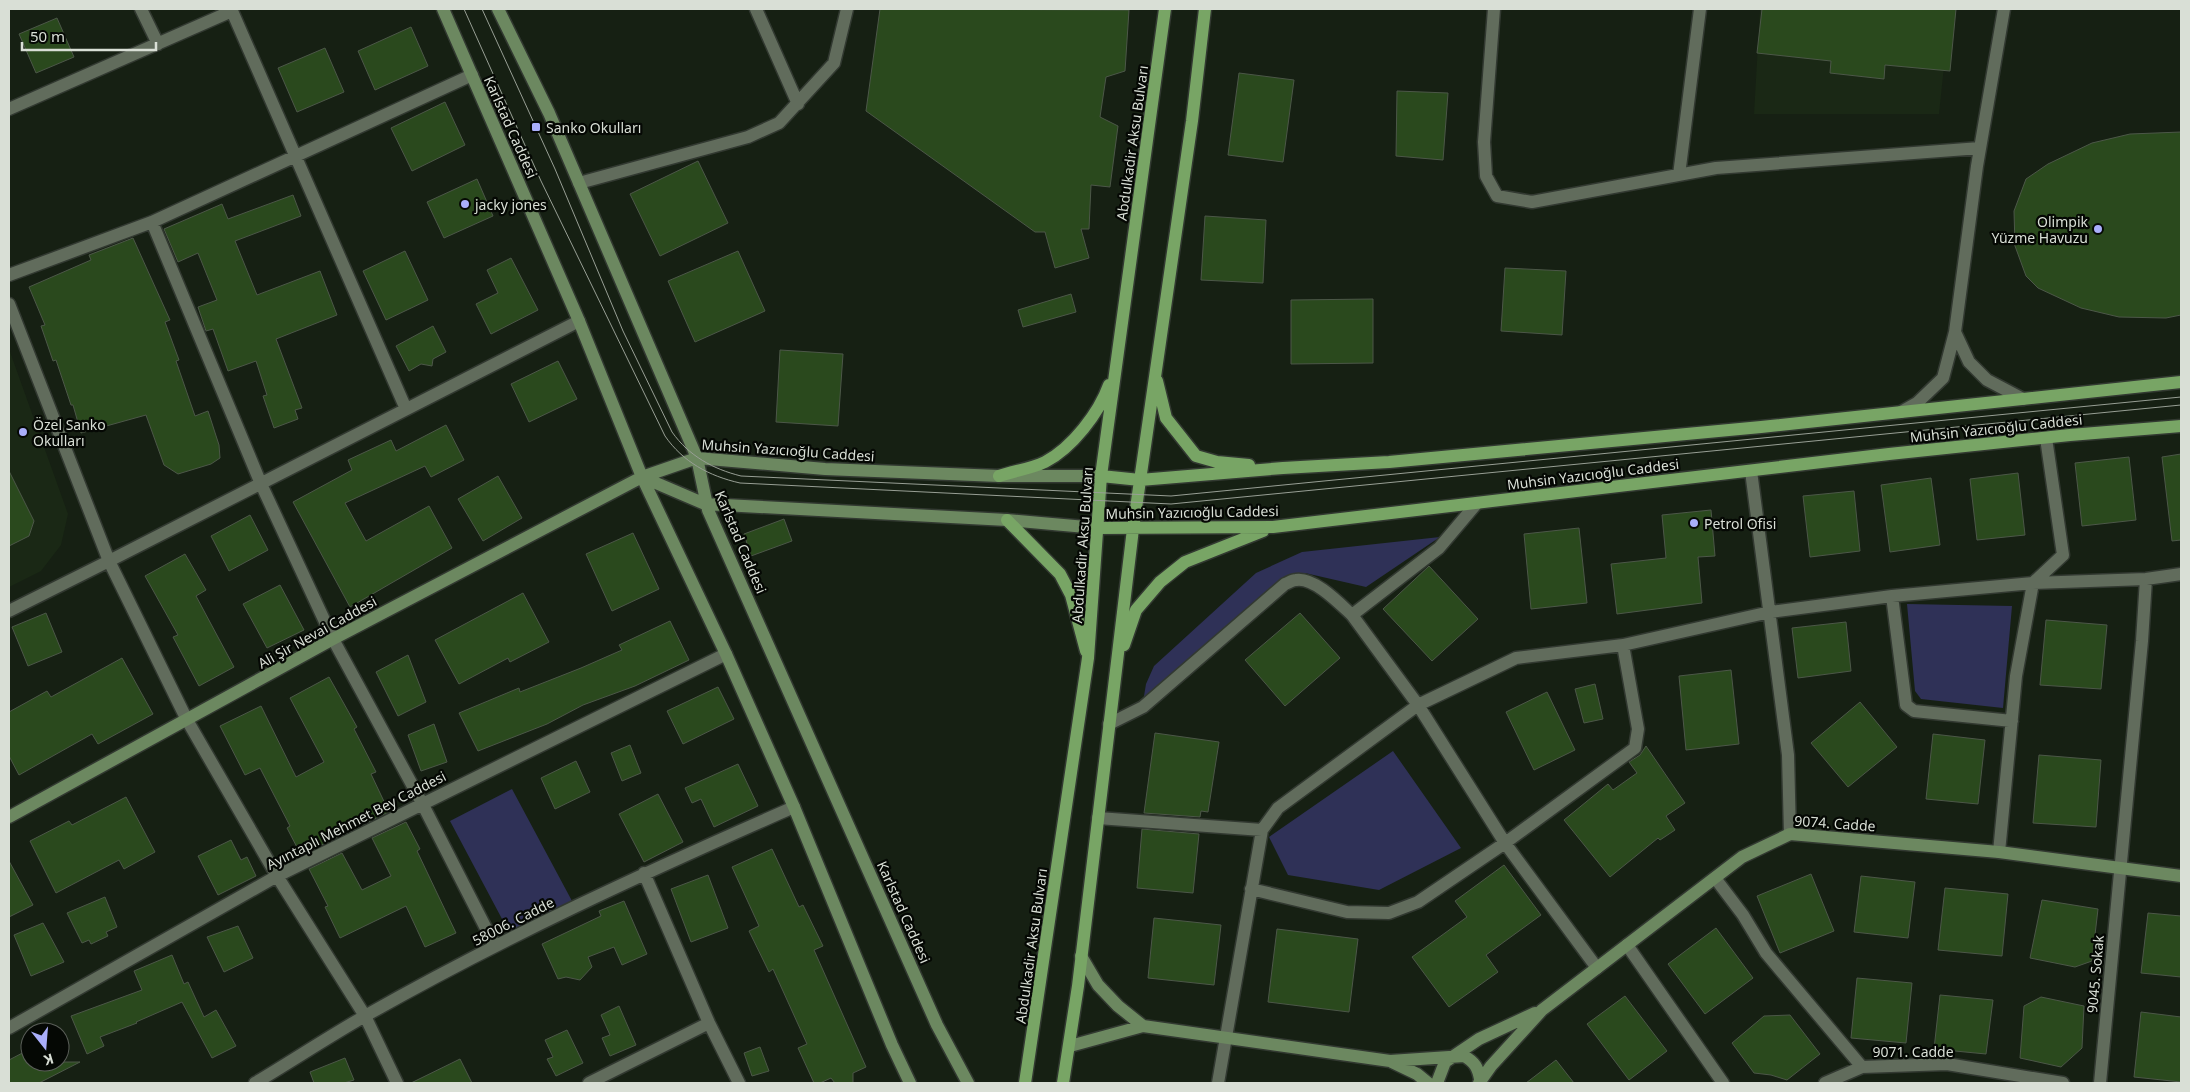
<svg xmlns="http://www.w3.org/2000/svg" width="2190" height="1092" viewBox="0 0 2190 1092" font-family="'Noto Sans',sans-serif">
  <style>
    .built { fill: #1a2815 }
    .green { fill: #2f3157 }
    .building { fill: #2a491d; stroke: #4c5748 }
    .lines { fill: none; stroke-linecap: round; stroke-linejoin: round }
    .street-casing { stroke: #323931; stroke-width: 15 }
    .secondary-casing { stroke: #323931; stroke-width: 15 }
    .primary-casing { stroke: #323931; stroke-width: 15 }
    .street { stroke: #616c5c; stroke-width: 12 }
    .secondary { stroke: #6c8860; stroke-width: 12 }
    .primary { stroke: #78a565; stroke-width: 12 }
    .tram { stroke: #989f95; stroke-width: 1 }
    .poi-dot { fill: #aaaffb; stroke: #050804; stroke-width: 2 }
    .labels { text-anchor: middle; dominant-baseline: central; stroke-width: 4.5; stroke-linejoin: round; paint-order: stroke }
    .street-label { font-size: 14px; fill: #d9dfd6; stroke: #050804 }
    .poi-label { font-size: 14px; fill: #d9dfd6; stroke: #050804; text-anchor: start }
  </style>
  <rect width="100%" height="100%" fill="#162013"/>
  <!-- built -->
  <path class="built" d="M1760 9H1950L1939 114H1754Z
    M9 349 68 514 61 545 41 571 9 587Z"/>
  <!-- green -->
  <path class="green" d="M1440 537 1366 587 1305 573 1290 578 1143 702 1146 684 1154 666 1256 573 1302 552Z
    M1907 604 2012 606 2003 708 1921 699 1915 691Z
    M1393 751 1461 848 1379 890 1288 875 1269 837Z
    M512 789 572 901 510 934 450 821Z"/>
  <!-- building -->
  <path class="building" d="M880 9 1129 10 1125 71 1106 77 1100 117 1118 126 1110 187 1091 185 1089 229H1081L1089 258 1055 268 1045 232H1035L866 111Z
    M1762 9H1956L1950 71 1885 65 1884 79 1830 73 1831 61 1757 53Z
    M57 18 74 57 36 73 19 34Z
    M411 27 428 66 375 90 358 51Z
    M325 48 344 92 297 112 278 68Z
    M1239 73 1294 80 1283 162 1228 155Z
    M1397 91 1448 93 1443 160 1396 156Z
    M445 102 465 145 412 171 391 128Z
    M2181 132V315L2166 318 2119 317 2081 308 2038 288 2026 276 2015 246 2014 211 2026 179 2048 164 2092 143 2130 134Z
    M698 161 728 223 660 256 630 194Z
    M477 179 493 216 444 238 427 202Z
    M293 195 301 216 235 241 257 295 320 271 337 315 276 339 302 408 295 410 298 419 274 428 263 396 267 395 256 361 228 371 213 329 206 331 198 307 217 300 198 253 178 262 164 229 222 204 228 219Z
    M1205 216 1266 220 1263 283 1201 280Z
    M133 238 170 320 165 322 179 360 176 361 195 416 208 411 219 445 220 458 211 464 178 474 164 465 146 415 81 433 73 405H71L56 360 53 361 41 326 45 325 29 287 91 260 89 255Z
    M405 251 428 300 386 320 363 271Z
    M738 251 765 311 695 342 668 281Z
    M511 258 538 310 491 334 476 304 498 293 487 270Z
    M1505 268 1566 271 1562 335 1501 331Z
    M1071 294 1076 312 1023 327 1018 310Z
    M1373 299V363L1291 364V300Z
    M433 326 446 352 433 359 432 366 421 364 409 371 396 346Z
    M780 350 843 354 838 426 776 422Z
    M558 361 577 399 529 422 511 384Z
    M446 425 464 460 431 477 425 466 345 503 366 541 429 506 452 548 350 607 293 502 352 470 348 460 391 440 396 451Z
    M2181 454V540L2172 541 2162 457Z
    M2129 457 2136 520 2082 526 2075 463Z
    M9 471 34 521 29 536 9 546Z
    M2018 473 2025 535 1977 540 1970 479Z
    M498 476 522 518 483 541 458 499Z
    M1931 478 1940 545 1890 552 1881 485Z
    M1854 491 1860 551 1810 557 1803 496Z
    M1711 510 1715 556 1698 557 1702 603 1617 614 1611 564 1666 558 1662 515Z
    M250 515 268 550 229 571 211 536Z
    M784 519 792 541 751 556 744 534Z
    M1579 528 1587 603 1531 609 1524 534Z
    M633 533 659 589 612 611 586 554Z
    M185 554 206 590 196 596 234 667 199 686 173 637 178 635 145 576Z
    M1429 566 1478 619 1432 661 1383 609Z
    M280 585 304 630 267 648 243 604Z
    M523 593 549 642 510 662 508 658 459 684 435 640Z
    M46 613 62 652 28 666 12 627Z
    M1300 613 1340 658 1285 706 1245 660Z
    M2046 620 2107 625 2101 689 2040 685Z
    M670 621 689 660 635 686 583 705 547 724 478 751 459 713 519 688 520 692 581 668 622 650 619 645Z
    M1846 622 1851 671 1798 678 1792 628Z
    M408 655 426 702 398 716 376 672Z
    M122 658 153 714 98 744 92 734 19 775 9 756V712L47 691 51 697Z
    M1731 670 1739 744 1686 750 1679 676Z
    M329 677 357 727 354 729 376 772 371 774 389 812 364 824 363 821 336 833 338 837 301 855 287 828 290 826 260 768 245 775 220 726 261 706 296 777 324 762 290 698Z
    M1595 684 1603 719 1584 723 1575 689Z
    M718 687 734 719 683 744 667 711Z
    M1547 692 1575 750 1534 770 1506 712Z
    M1860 702 1897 747 1848 787 1811 743Z
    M434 724 447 762 421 771 408 735Z
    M1155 733 1219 742 1208 812 1201 811 1200 817 1144 813Z
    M1933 734 1985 740 1978 804 1926 799Z
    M630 745 641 773 622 781 611 753Z
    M1646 746 1685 803 1666 816 1675 830 1660 840 1658 838 1610 877 1564 820 1608 784 1613 790 1637 773 1629 762 1640 755Z
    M2039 755 2101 760 2096 827 2033 823Z
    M576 761 590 792 555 809 541 778Z
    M738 764 758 806 714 827 701 799 692 803 685 788Z
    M658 794 683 842 644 862 619 814Z
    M126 797 155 852 124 869 119 860 56 893 30 841 69 821 72 825Z
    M406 822 420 849 417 851 456 933 425 947 406 906 340 938 325 907 328 906 309 869 342 853 362 890 391 876 372 838Z
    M1142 829 1199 834 1193 893 1137 888Z
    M231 840 241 860 247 857 256 876 218 895 198 856Z
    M772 849 799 907 803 905 823 946 814 950 866 1067 853 1073V1083H835L831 1078 820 1083H814L798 1048 807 1044 773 969 769 972 749 931 759 926 732 867Z
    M9 861 33 905 9 917Z
    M1504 865 1541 915 1486 955 1498 972 1449 1007 1412 957 1467 917 1455 901Z
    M1811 874 1834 931 1780 953 1757 896Z
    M708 875 728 928 691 942 671 889Z
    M1861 876 1915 882 1908 938 1854 932Z
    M1945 888 2008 894 2002 956 1938 950Z
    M105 897 117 927 106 932 108 936 91 944 89 940 82 943 67 913Z
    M2042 900 2098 909 2092 961 2075 967 2030 958Z
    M624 901 647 954 622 965 614 947 588 957 592 967 580 980 566 977 558 979 542 944 601 916 599 911Z
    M2148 913 2181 916V977L2141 973Z
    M1154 918 1221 925 1214 985 1148 978Z
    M43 923 64 962 31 976 14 935Z
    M238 926 253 958 224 972 207 937Z
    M1716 928 1753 978 1705 1014 1668 964Z
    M1277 929 1358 939 1349 1012 1268 1002Z
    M172 955 184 984 188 982 204 1017 216 1010 236 1046 212 1058 182 1002 136 1022 137 1023 100 1037 104 1046 87 1054 71 1016 142 990 134 971Z
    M1857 978 1912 983 1906 1043 1851 1038Z
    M1940 995 1993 1000 1986 1054 1934 1049Z
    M1625 996 1667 1051 1629 1080 1587 1024Z
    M2041 997 2084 1006 2082 1048 2061 1067 2020 1058 2024 1006Z
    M619 1006 636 1045 610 1056 602 1038 610 1035 601 1015Z
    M2141 1012 2181 1017V1082L2134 1077Z
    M1790 1015 1820 1054 1787 1080 1771 1075 1754 1073 1732 1043 1764 1016Z
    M567 1030 583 1063 556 1076 547 1059 553 1057 545 1040Z
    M760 1047 769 1071 752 1076 744 1053Z
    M30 1049V1062H80L39 1083H9V1060Z
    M345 1058 354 1080 344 1083H314L310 1072Z
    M460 1059 472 1083H411Z
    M1556 1060 1574 1083H1526Z"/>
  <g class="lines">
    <defs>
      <path id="street" d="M141 9 158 44
        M756 9 798 104
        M1494 9 1484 142 1486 176 1497 196 1532 202 1716 168 1980 148
        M9 109 232 11 406 409
        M1679 175 1700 9
        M579 183 748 137 779 123 834 63 847 9
        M152 222 261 484 333 639 422 803 495 946
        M9 275 152 222 472 75
        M9 304 109 561 187 720 277 876 365 1016 397 1083
        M1955 332 1977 166 2004 9
        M1901 412 1917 403 1943 378 1955 332 1969 362 1987 380 2023 399
        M1751 471 1788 755 1790 834
        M1477 503 1439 548 1352 615 1418 705 1505 843 1597 968
        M1892 596 1906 705 1914 711 2012 721
        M9 611 109 561 579 321
        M1109 724 1143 707 1285 584C1288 583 1292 580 1296 580 1314 577 1339 603 1352 615
        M1098 818 1262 830
        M1999 852 2016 676 2033 583 2063 555 2046 438
        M644 873 709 1023 739 1083
        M1715 878 1743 915 1766 953 1862 1067
        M1251 889 1347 912 1389 913 1418 902 1505 843 1635 748 1638 729 1623 645
        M1627 945 1723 1083
        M9 1028 277 876 726 654
        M255 1083C292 1061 328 1037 365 1016 504 937 648 871 794 807
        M589 1083 709 1023
        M1218 1083 1262 830 1278 808 1418 705 1516 658 1623 645 1770 612 1892 596 2033 583 2146 579 2181 574
        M1825 1083 1862 1067 1947 1064 2063 1083
        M2100 1083 2142 641 2146 579"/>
      <path id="secondary" d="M443 9 579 321 642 477 726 654 794 807 892 1045 910 1083
        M498 9 549 113 697 458 708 510 937 1025 968 1083
        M642 477 705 504 1007 520 1097 528
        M9 817 333 639 642 477 697 458 825 469 999 476H1101
        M1081 956 1098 985 1118 1006 1143 1026
        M1070 1046 1143 1026 1390 1061 1464 1056C1475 1062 1478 1068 1480 1079
        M1392 1062 1417 1074 1428 1083
        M1437 1083 1445 1062 1479 1039 1535 1013
        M1479 1083 1491 1066 1542 1010 1742 857 1790 834 1999 852 2181 876"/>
      <path id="primary" d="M1157 381 1166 418 1196 456 1217 462 1249 465
        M999 476C1013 471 1031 469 1045 462 1072 448 1099 413 1109 385
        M1101 476 1140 480 1283 468 1389 462 1761 427 2181 382
        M1007 520 1060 574 1071 595 1086 651
        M1097 528 1273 527 1889 454 2070 435 2181 426
        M1124 645 1136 610 1160 582 1185 562 1263 531
        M1025 1083 1088 658 1101 476 1165 9
        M1063 1083 1078 986 1133 529 1192 121 1205 9"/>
    </defs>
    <!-- street casing -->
    <use href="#street" class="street-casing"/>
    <!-- secondary casing -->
    <use href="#secondary" class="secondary-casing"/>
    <!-- primary casing -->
    <use href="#primary" class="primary-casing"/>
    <!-- street -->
    <use href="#street" class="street"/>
    <!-- secondary -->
    <use href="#secondary" class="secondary"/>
    <!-- primary -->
    <use href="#primary" class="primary"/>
    <!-- tram -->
    <path class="tram" d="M464 9 541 181 665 436C683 462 709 476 740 483L1171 504 2181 405
      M482 9 555 169 623 331 672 432C689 456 713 469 741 476L1171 496 2181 397"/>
  </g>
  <!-- markers -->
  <g class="poi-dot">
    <rect x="531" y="122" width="10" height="10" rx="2.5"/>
    <circle cx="465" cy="204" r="5"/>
    <circle cx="2098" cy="229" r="5"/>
    <circle cx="23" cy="432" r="5"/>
    <circle cx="1694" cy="523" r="5"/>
  </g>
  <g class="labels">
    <!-- street labels -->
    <g class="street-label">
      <text transform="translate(511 127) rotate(66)">Karlstad Caddesi</text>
      <text transform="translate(1132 143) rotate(-82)">Abdulkadir Aksu Bulvarı</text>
      <text transform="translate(1996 428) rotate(-6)">Muhsin Yazıcıoğlu Caddesi</text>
      <text transform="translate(788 450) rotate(4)">Muhsin Yazıcıoğlu Caddesi</text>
      <text transform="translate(1593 474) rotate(-7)">Muhsin Yazıcıoğlu Caddesi</text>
      <text transform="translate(1192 512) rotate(-1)">Muhsin Yazıcıoğlu Caddesi</text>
      <text transform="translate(741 542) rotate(67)">Karlstad Caddesi</text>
      <text transform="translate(1082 545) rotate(-86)">Abdulkadir Aksu Bulvarı</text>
      <text transform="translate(317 632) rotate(-29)">Ali Şir Nevai Caddesi</text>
      <text transform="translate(356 820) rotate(-27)">Ayıntaplı Mehmet Bey Caddesi</text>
      <text transform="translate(1835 823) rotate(4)">9074. Cadde</text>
      <text transform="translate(904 912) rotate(66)">Karlstad Caddesi</text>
      <text transform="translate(513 921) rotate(-27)">58006. Cadde</text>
      <text transform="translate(1031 946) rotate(-82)">Abdulkadir Aksu Bulvarı</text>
      <text transform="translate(2095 974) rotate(-85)">9045. Sokak</text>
      <text x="1913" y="1051">9071. Cadde</text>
    </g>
    <!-- poi labels -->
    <g class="poi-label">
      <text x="546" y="127">Sanko Okulları</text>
      <text x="475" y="204">jacky jones</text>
      <text x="2088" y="221" text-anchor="end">Olimpik<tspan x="2088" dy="16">Yüzme Havuzu</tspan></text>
      <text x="33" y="424">Özel Sanko<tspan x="33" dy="16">Okulları</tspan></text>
      <text x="1704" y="523">Petrol Ofisi</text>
    </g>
  </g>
  <!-- border -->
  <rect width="2190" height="1092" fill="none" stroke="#d9dfd6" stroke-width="20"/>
  <!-- north arrow -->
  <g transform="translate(45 1047) rotate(163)"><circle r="24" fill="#050804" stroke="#5a5e58"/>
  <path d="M0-4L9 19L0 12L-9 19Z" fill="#aaaffb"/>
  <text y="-8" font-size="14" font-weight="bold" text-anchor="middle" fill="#d9dfd6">K</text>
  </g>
  <!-- scale -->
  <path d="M22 42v8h134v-8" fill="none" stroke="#d9dfd6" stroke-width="2.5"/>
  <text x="30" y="42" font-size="15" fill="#d9dfd6" stroke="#050804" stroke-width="4" paint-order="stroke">50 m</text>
</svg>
